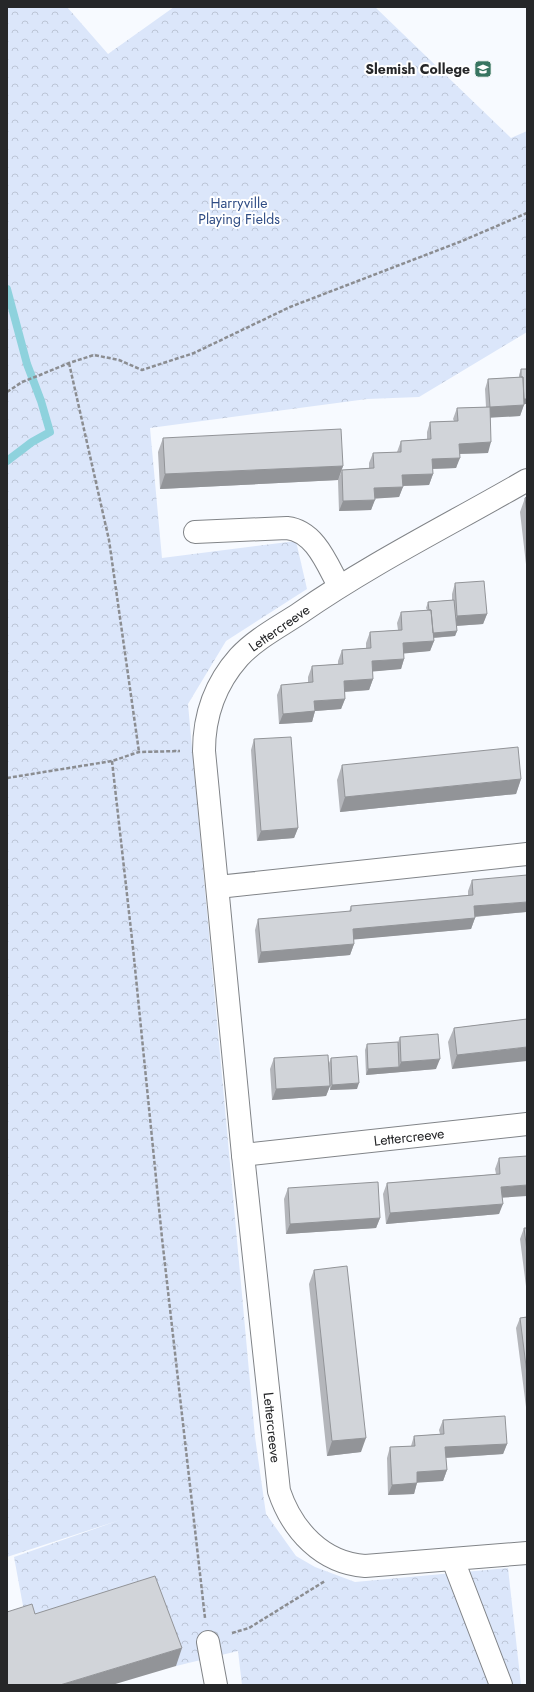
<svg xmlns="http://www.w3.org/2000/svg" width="534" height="1692" viewBox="0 0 534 1692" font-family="Jost,sans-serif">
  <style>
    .park { fill: url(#park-crowns) }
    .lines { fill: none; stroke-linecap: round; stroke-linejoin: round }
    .stream { stroke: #8ed2dd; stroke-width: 8 }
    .minor-casing { stroke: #818488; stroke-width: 24 }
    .path { stroke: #8b8d91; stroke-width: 2.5; stroke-dasharray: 4 2; stroke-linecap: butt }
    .minor { stroke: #fff; stroke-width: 22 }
    .wall { fill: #b4b6bb }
    .shaded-wall { fill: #929498 }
    .building { fill: #d1d4d9; stroke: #929498 }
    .labels { text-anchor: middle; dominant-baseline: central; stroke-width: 4; stroke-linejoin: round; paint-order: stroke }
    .poi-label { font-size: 14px; font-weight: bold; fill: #262729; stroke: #fff; text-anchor: end }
    .park-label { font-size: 14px; fill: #2f4c84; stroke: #fff }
    .street-label { font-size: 14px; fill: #262729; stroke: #fff }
  </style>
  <defs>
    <pattern id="park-crowns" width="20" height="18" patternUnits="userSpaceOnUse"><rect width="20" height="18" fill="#dbe6fa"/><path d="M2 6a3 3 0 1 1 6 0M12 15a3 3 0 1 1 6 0" fill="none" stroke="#bcc5d6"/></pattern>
  </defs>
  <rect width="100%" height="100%" fill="#f7faff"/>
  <!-- park -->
  <path class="park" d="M7 7H67L108 54 174 7H375L511 138 527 131V332L419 397 367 399 150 428 162 558 296 541 307 589 226 641 188 704 255 1437 266 1514 296 1556 315 1567 355 1582 508 1568 521 1685H242L238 1651 176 1666 149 1593 26 1622 14 1557 120 1520 7 1557Z"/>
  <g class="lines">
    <!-- stream -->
    <path class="stream" d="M7 289 27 364 41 401 50 432 32 442 7 461"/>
    <defs>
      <g id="minor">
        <path id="s1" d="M527 480C451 524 372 563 300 613 279 627 257 638 239 657 215 684 204 716 204 751L243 1155 279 1491C292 1530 322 1563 365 1566L527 1553"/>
        <path d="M195 532 287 528C315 531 327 564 339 586"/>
        <path d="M218 887 527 854"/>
        <path id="s2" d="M243 1155 527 1124"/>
        <path d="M453 1560 501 1685"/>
        <path d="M208 1642 216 1685"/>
      </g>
    </defs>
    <!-- minor casing -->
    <use href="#minor" class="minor-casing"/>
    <!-- path -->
    <path class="path" d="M69 363 109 540 139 752
      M7 392 22 382 40 375 69 363 94 355 119 360 142 370 194 353 290 307 462 241 527 213
      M112 761 133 948 162 1238 205 1618
      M7 778 112 761 139 752 180 751
      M232 1633 249 1628 325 1581"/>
    <!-- minor -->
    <use href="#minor" class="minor"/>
  </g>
  <!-- wall -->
  <path class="wall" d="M521 369H527V404H524L520 416 490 417 488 453 460 454 456 468 432 469 433 474 429 485 403 486 399 497 375 498 371 510 339 511 338 480 342 470 369 468V463L373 453 397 452 401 441 427 439V432L430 422 454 421 453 419 457 408 486 407 485 389 488 379 519 377V375Z
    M163 438 343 466 338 480 160 489 158 452Z
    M527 497V573L520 512 525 498Z
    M455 583 487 614 483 624 456 626 457 631 455 636 434 638V641L430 651 404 653V659L401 669 373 671V679L369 690 345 692V699L341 709 315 711 312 722 279 724 277 695 281 685 308 683V677L312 666 338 664V661L342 650 366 648V643L370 632 398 630 397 623 401 612 427 610 426 608 428 602 452 600V594Z
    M254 739 298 828 294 838 257 841 251 750Z
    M342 765 521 779 516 794 340 812 337 780Z
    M472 880 526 912 475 917V918L471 929 354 939V944L350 955 258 963 255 930 258 919 349 912 351 906 468 895V891Z
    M527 1019 452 1069 448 1042 454 1028Z
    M400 1037 436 1069 366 1075 365 1050 367 1044 398 1042Z
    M274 1058 329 1063 331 1058 357 1089 330 1090V1086L326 1096 272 1100 270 1069Z
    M499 1158 502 1198 499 1214 386 1224 383 1194 387 1183 496 1174 495 1169Z
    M288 1188 380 1218 376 1228 286 1234 284 1199Z
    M524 1228H527V1294L520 1239Z
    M314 1270 361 1452 327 1456 309 1284Z
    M527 1317V1415L516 1328 520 1318Z
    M443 1420 507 1444 503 1454 446 1458 447 1470 443 1481 417 1482 414 1494 388 1495 387 1458 390 1447 411 1446 414 1436 440 1434 439 1430Z"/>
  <!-- shaded-wall -->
  <path class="shaded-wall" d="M522 399H527V404H520Z
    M524 405 520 416 486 418 490 407Z
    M491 442 488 453 455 454 459 444Z
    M460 458 456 468 428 469 432 459Z
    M343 466 338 480 160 489 165 474Z
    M433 474 429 485 399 486 402 475Z
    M403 487 399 497 370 499 374 488Z
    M375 500 371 510 339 511 343 501Z
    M487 614 483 624 454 626 457 616Z
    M457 631 455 636 429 638 431 633Z
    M434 641 430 651 399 654 403 643Z
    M404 659 401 669 368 672 372 661Z
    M373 679 369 690 340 692 344 681Z
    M345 699 341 709 315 711 312 722 279 724 283 714 314 701Z
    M521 779 516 794 340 812 345 797Z
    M298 828 294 838 257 841 261 831Z
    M527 902V910L526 912 470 917 474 906Z
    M475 918 471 929 349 940 353 929Z
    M354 944 350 955 258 963 261 952Z
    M527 1047V1061L452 1069 457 1055Z
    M440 1059 436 1069 366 1075 368 1069 399 1067 401 1062Z
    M359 1083 357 1089 330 1090 332 1085Z
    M330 1086 326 1096 272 1100 276 1089Z
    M527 1185V1196L497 1198 501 1187Z
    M503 1204 499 1214 386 1224 390 1213Z
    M380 1218 376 1228 286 1234 290 1224Z
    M366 1438 361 1452 327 1456 332 1441Z
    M507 1444 503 1454 441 1458 445 1447Z
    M447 1470 443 1481 413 1483 417 1472Z
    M417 1483 414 1494 388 1495 392 1485Z
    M182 1648 176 1666 112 1685H60Z"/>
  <!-- building -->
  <path class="building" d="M521 369H527V399H524L523 377H521Z
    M523 377 524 405 490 407 488 379Z
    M490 407 491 442 459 444 460 458 432 459 433 474 402 475 403 487 374 488 375 500 343 501 342 470 374 468 373 453 401 452V441L431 439 430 422 458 421 457 408Z
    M341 429 343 466 165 474 163 438Z
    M527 497V514L525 498Z
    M484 581 487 614 457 616 455 583Z
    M454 600 457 631 433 633 431 610H429L428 602Z
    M431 610 434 641 403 643 404 659 372 661 373 679 344 681 345 699 314 701 315 711 283 714 281 685 313 682 312 666 343 664 342 650 371 648 370 632 402 630 401 612Z
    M291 737 298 828 261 831 254 739Z
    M518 747 521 779 345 797 342 765Z
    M527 875V902L474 906 475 918 353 929 354 944 261 952 258 919 351 911V906L473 895 472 880Z
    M527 1019V1047L457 1055 454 1028Z
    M438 1034 440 1059 401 1062 400 1037Z
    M398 1042 399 1067 368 1069 367 1044Z
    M328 1055 330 1086 276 1089 274 1058Z
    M357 1056 359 1083 332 1085 331 1058Z
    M527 1156V1185L501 1187 503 1204 390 1213 387 1183 500 1174 499 1158Z
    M378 1182 380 1218 290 1224 288 1188Z
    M524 1228H527V1251Z
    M347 1266 366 1438 332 1441 314 1270Z
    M527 1317V1374L520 1318Z
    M505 1416 507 1444 445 1447 447 1470 417 1472V1483L392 1485 390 1447 415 1446 414 1436 444 1434 443 1420Z
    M155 1576 182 1648 60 1685H7V1612L32 1604 35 1614Z"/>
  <!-- icons -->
  <defs>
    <symbol id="school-square" viewBox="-11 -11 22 22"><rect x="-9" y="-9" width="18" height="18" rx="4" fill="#387561" stroke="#fff"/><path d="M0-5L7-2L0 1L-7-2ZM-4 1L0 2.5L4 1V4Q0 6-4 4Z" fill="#fff"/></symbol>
  </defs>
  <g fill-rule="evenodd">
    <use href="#school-square" x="473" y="59" width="20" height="20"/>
  </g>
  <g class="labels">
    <!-- poi labels -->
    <g class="poi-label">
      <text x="470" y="69">Slemish College</text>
    </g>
    <!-- park labels -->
    <g class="park-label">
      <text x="239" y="203">Harryville<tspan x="239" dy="16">Playing Fields</tspan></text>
    </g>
    <!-- street labels -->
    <g class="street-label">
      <text transform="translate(279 628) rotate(-35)">Lettercreeve</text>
      <text stroke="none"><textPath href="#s2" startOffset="167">Lettercreeve</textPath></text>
      <text stroke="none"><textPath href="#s1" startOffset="1121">Lettercreeve</textPath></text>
    </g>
  </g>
  <!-- border -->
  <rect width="534" height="1692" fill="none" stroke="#262729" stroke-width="16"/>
</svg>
